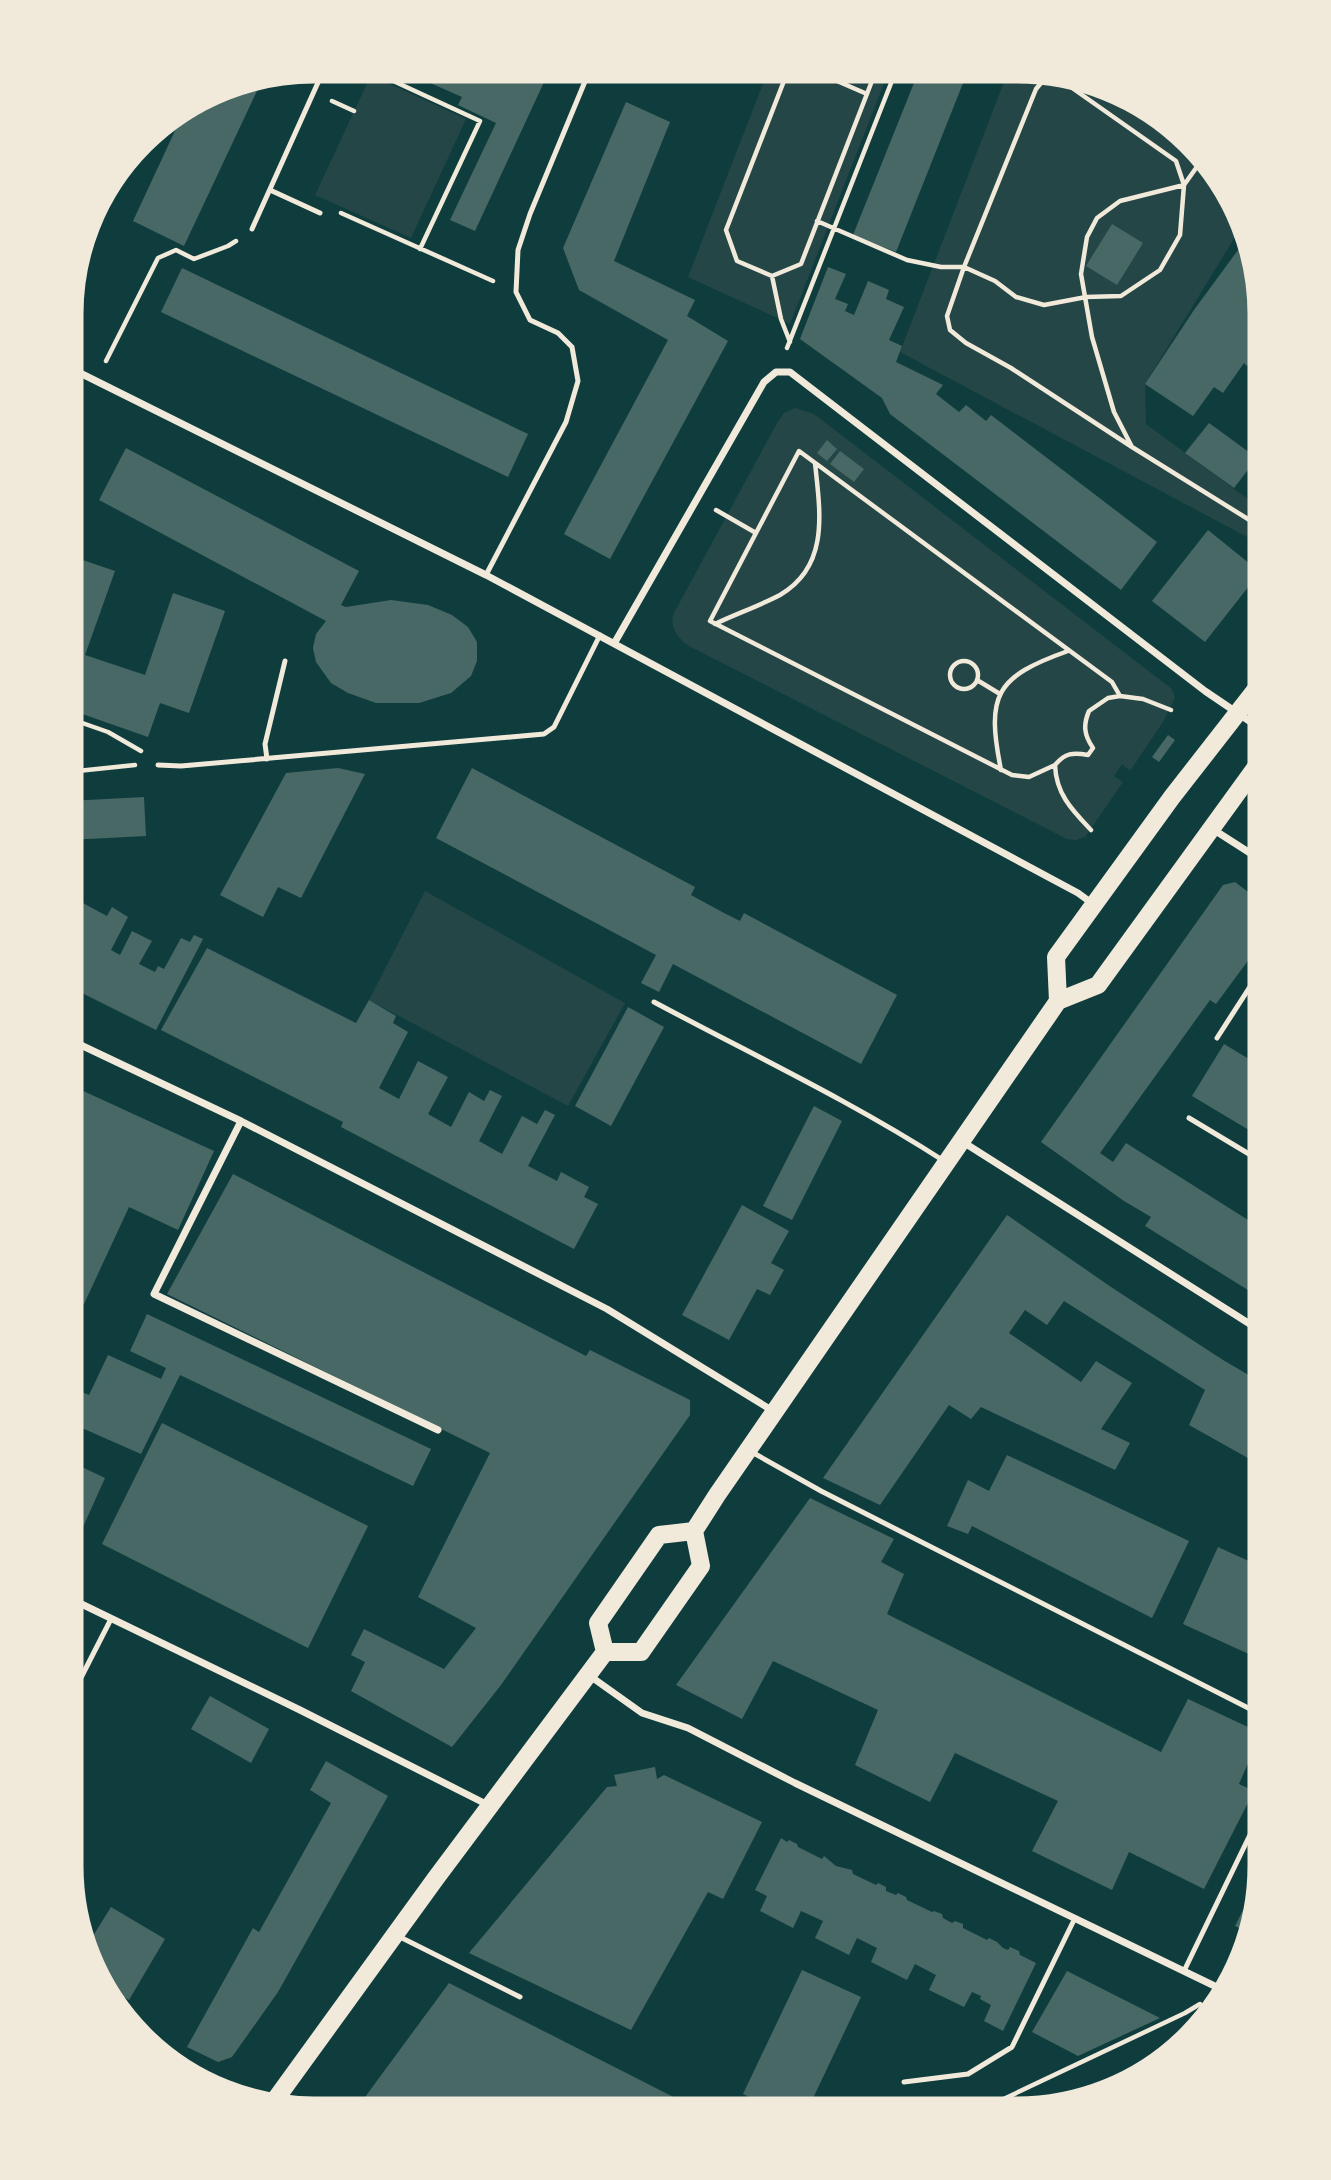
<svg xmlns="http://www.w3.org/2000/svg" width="1331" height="2180" viewBox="0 0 1331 2180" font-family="Inter,sans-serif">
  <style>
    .green { fill: #244646 }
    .building { fill: #486865 }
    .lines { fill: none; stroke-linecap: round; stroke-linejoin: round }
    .path { stroke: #f1e9da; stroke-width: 4.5 }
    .service { stroke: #f1e9da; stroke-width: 5 }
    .minor { stroke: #f1e9da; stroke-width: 7 }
    .primary { stroke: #f1e9da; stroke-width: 18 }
    .rim { fill: none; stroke: #f1e9da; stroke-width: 9 }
  </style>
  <rect width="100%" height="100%" fill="#0f3d3e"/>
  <!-- green -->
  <path class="green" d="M769 68H890L790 324 688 277Z
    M1009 69H1050L1168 118 1246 219 1145 384 1146 424 1264 511V546L900 352Z
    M371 75 466 119 411 238 315 195Z
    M795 408 814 414 1172 689 1175 698 1163 722 1130 771 1122 764 1114 776 1123 782 1085 837 1076 840 1067 839 689 646C677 638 669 627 674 613L777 423 784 413Z
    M425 891 625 1003 568 1106 369 1000Z"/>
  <!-- building -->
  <path class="building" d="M414 67H521V69L545 80 475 231 450 220 496 123 458 105 462 97 410 74Z
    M920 68H969L896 252 853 235Z
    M264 76 184 246 133 221 187 105 219 85Z
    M626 102 670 122 614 261 695 300 687 316 728 341 610 559 564 534 668 340 579 290 563 248Z
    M1112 224 1143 243 1117 285 1086 266Z
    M1251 246 1264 313V358L1257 353 1247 366 1244 363 1223 393 1214 387 1193 416 1145 384 1194 310 1238 250Z
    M828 267 846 274 835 299 848 304 845 311 854 315 868 281 889 290 886 299 904 307 889 340 902 346 896 362 943 385 936 394 959 412 966 405 986 421 991 415 1157 542 1121 590 890 414 882 398 800 339Z
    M182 268 528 434 508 477 161 312Z
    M1209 423 1257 458 1234 488 1185 453Z
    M827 440 837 449 827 461 817 453Z
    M126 448 359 571 341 605 346 607 391 600 428 605 452 615 468 627 477 642V661L471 676 451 693 419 703H376L348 693 331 683 316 662 313 648 316 634 326 621 99 500Z
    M840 451 864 469 854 482 830 464Z
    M1208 530 1260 572 1205 642 1152 601Z
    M68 555 115 571 85 655 145 675 173 593 225 611 189 713 160 703 148 737 68 709Z
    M1168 735 1175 740 1159 762 1152 757Z
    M338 768 365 774 301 898 278 887 263 917 220 895 286 773Z
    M472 768 695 887 691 895 724 913 740 921 744 913 897 995 861 1064 673 964 659 992 641 983 656 955 436 838Z
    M144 797 146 836 68 840V801Z
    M1235 882 1264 904V939L1216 1004 1210 1000 1100 1153 1113 1162 1126 1143 1264 1230V1300L1145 1226 1151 1217 1124 1201 1041 1142 1223 885Z
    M68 895 107 916 112 907 128 917 111 950 120 955 132 931 152 941 139 964 155 972 158 966 164 969 181 938 190 942 194 935 203 939 156 1030 68 986Z
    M207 948 356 1023 369 1000 396 1016 393 1023 408 1032 379 1088 399 1099 418 1061 435 1070 448 1077 428 1114 451 1127 469 1092 484 1101 490 1090 502 1096 479 1141 502 1154 522 1116 537 1124 545 1110 555 1115 528 1166 557 1181 561 1172 589 1187 584 1197 598 1204 574 1249 341 1127 343 1122 161 1030Z
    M1264 990V1023L1250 1014Z
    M628 1007 664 1027 611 1126 575 1106Z
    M1224 1044 1264 1068V1139L1192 1096Z
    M68 1084 214 1151 178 1230 129 1207 84 1304 67 1296Z
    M814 1106 842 1121 792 1220 763 1206Z
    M233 1174 586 1356 590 1350 690 1400V1415L501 1685 452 1747 351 1691 365 1662 351 1655 364 1629 444 1669 476 1628 418 1597 490 1453 167 1294Z
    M742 1205 789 1231 771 1263 784 1270 770 1295 757 1289 729 1340 682 1315Z
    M1007 1215 1111 1287 1223 1360 1264 1384V1467L1189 1425 1205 1390 1064 1301 1047 1325 1025 1310 1009 1333 1081 1382 1096 1361 1132 1383 1101 1429 1130 1443 1115 1470 981 1407 971 1419 949 1405 880 1505 823 1478Z
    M147 1314 431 1449 413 1486 180 1375 141 1454 75 1425 67 1445V1386L89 1395 108 1355 161 1379 166 1368 130 1351Z
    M162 1423 368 1526 308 1648 102 1544Z
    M1007 1455 1189 1541 1152 1618 972 1526 968 1534 947 1526 968 1480 989 1491Z
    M67 1460 105 1478 83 1527 67 1519Z
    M810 1498 894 1539 881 1562 904 1574 887 1614 1161 1752 1188 1699 1261 1733 1239 1784 1254 1791 1204 1889 1129 1852 1112 1890 1032 1851 1058 1801 955 1753 930 1802 855 1765 878 1710 773 1661 742 1719 676 1685Z
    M1218 1547 1264 1568V1661L1183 1624Z
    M210 1696 269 1729 251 1763 191 1729Z
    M326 1761 388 1796 278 1992 232 2057 218 2062 187 2047 253 1928 259 1932 331 1803 310 1790Z
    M655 1767 657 1779 664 1775 762 1822 723 1899 708 1892 631 2030 469 1953 607 1787 617 1786 614 1775Z
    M781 1838 787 1842 789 1840 797 1844 798 1847 822 1859 824 1856 836 1866 852 1870 853 1874 876 1885 878 1883 886 1887V1891L896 1895 898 1893 906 1897 907 1900 932 1912 934 1911 942 1914 943 1918 952 1923 955 1921 963 1924V1928L987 1940 989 1938 997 1942 1003 1948 1008 1950 1010 1947 1019 1951 1020 1955 1036 1963 1003 2031 984 2021 991 2005 980 1999 981 1996 972 1992 964 2007 929 1990 936 1975 915 1964 907 1980 871 1962 877 1948 857 1938 849 1955 815 1938 823 1921 801 1911 793 1928 760 1911 767 1896 755 1890Z
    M1264 1868V1883L1254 1935 1235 1926Z
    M111 1907 165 1939 129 2000 109 1988 108 1990 85 1961 83 1952Z
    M802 1970 861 1997 806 2113H784L743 2094Z
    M1067 1971 1160 2018 1078 2056 1032 2032Z
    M449 1983 705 2113 354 2112Z
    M1159 2057 1112 2095 1048 2108V2106Z"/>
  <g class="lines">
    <!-- path -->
    <path class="path" d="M363 67 480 121 420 249
      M789 68 726 230 737 261 772 276 801 264 877 68
      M807 68 867 94
      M332 101 354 111
      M1201 161 1184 185 1120 201 1097 218 1087 237 1081 274 1092 337 1114 412 1132 447 1264 529
      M341 213 493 281
      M817 221 907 260 941 267H964L995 281 1016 297 1044 305 1086 297 1121 296 1160 270 1180 235 1184 185 1176 161 1058 78 1046 77 1036 89 964 267 947 316 950 330 966 343 1011 368 1132 447
      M772 276 781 319 790 342
      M787 348 897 68
      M106 361 158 258 176 250 194 259 228 246 236 241
      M716 510 756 533 799 451 1112 682 1120 696 1143 699 1171 710
      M756 533 710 621 1012 775 1029 777 1055 765C1056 794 1072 810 1091 830
      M715 624C736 614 759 606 780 595 830 566 820 511 815 463
      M950 675a14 14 0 1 1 28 0a14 14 0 1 1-28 0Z
      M977 680 1000 694
      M68 718 108 732 141 751
      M1055 765C1065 753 1073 752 1088 755L1093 748C1084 735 1083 725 1089 711L1108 698 1120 696
      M1001 770C986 695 995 677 1068 651
      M68 772 135 765
      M974 2113 1185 2013 1200 2004"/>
    <!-- service -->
    <path class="service" d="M270 190 320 213
      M252 229 325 67
      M486 575 566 422 578 381 572 347 558 333 530 320 516 292 518 250 530 214 591 67
      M267 759 265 744 285 661
      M158 765 181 766 544 734 554 727 600 635
      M654 1002C751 1054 851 1101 944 1161
      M1217 1038 1264 965
      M1189 1118 1264 1163
      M750 1451 821 1491 1264 1716
      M67 1705 111 1619
      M398 1936 520 1997
      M1184 1971 1264 1806
      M904 2082 968 2074 1012 2047 1075 1918"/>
    <!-- minor -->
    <path class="minor" d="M68 367 486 575 1078 893 1093 904
      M615 642 764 382 776 372H790L1205 691 1264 731
      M1211 828 1264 862
      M68 1039 241 1121 607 1309 773 1411
      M241 1121 154 1294 438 1430
      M963 1142 1264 1333
      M67 1597 300 1710 488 1805
      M590 1676 642 1713 688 1728 795 1783 1227 1992"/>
    <!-- primary -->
    <path class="primary" d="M1058 1001 1056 957 1172 797 1264 679
      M605 1652H641L701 1566 694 1531 717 1495 1058 1001 1098 985 1264 756
      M270 2107 436 1878 605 1652 598 1623 659 1535 694 1531"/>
  </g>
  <!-- crop -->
  <path d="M0 0H1331V2180H0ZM314 79H1017A235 235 0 0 1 1252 314V1866A235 235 0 0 1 1017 2101H314A235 235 0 0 1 79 1866V314A235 235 0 0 1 314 79Z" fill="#f1e9da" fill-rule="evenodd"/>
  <path class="rim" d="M314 79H1017A235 235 0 0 1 1252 314V1866A235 235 0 0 1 1017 2101H314A235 235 0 0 1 79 1866V314A235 235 0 0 1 314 79Z"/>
</svg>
